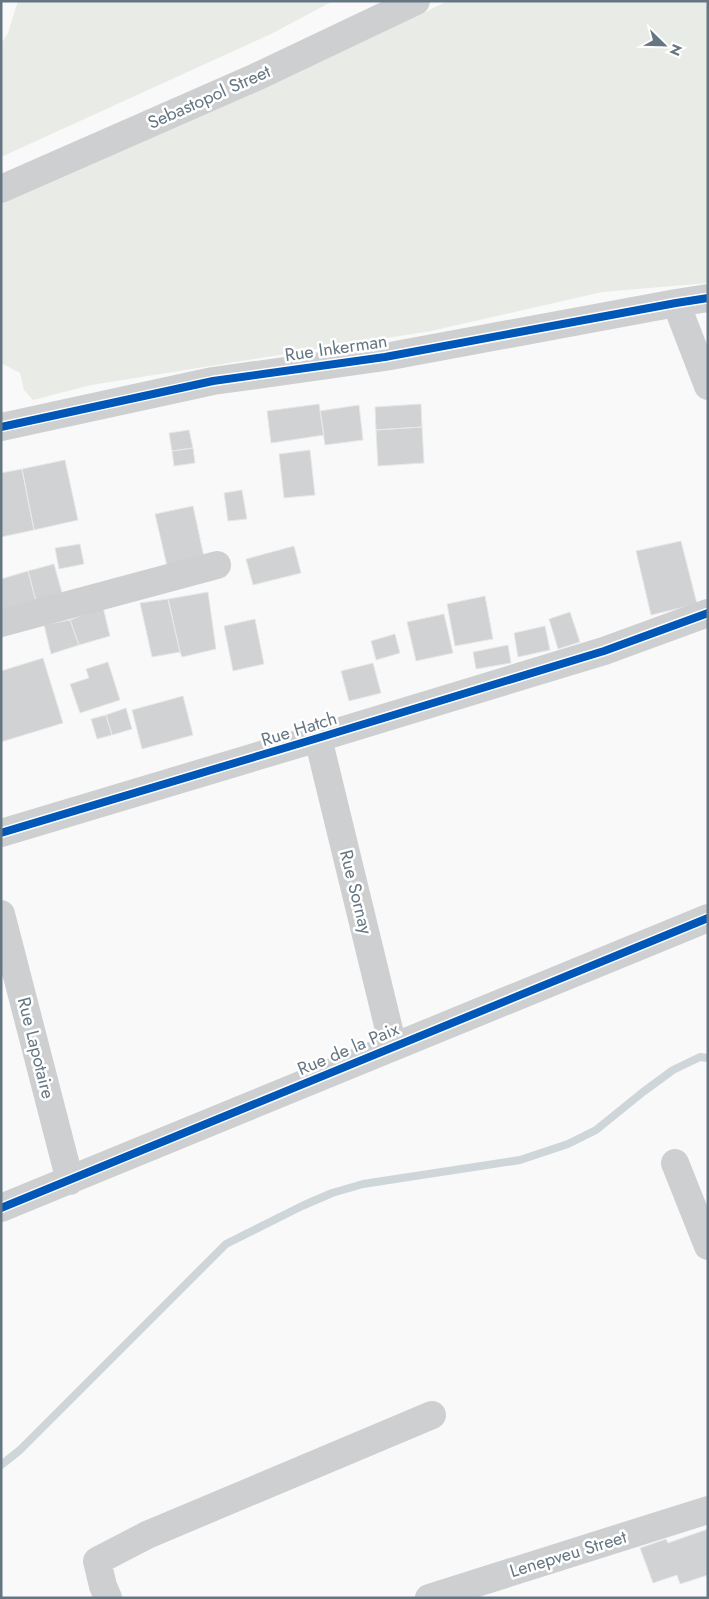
<svg xmlns="http://www.w3.org/2000/svg" width="709" height="1599" viewBox="0 0 709 1599" font-family="Jost,sans-serif">
  <style>
    .green { fill: #e8ebe6 }
    .lines { fill: none; stroke-linecap: round; stroke-linejoin: round }
    .stream { stroke: #ced6d9; stroke-width: 8 }
    .building { fill: #d0d2d3; stroke: #e8e8e8 }
    .minor { stroke: #cecfd0; stroke-width: 28 }
    .cycleway-casing { stroke: #fff; stroke-width: 11 }
    .cycleway { stroke: #0057b8; stroke-width: 8 }
    .labels { text-anchor: middle; dominant-baseline: central; stroke-width: 5; stroke-linejoin: round; paint-order: stroke }
    .street-label { font-size: 18px; fill: #657683; stroke: #fff }
  </style>
  <rect width="100%" height="100%" fill="#f9f9f9"/>
  <!-- green -->
  <path class="green" d="M18 1H333L273 33 1 157V44L8 33Z
    M448 1H708V283L602 292 431 331 91 385 33 400 24 390 20 373 1 363V204L305 69Z"/>
  <g class="lines">
    <!-- stream -->
    <path class="stream" d="M1 1465 20 1450 226 1244 302 1206 332 1193 363 1184 520 1160 568 1144 596 1130 643 1092 673 1070 700 1057 708 1058"/>
  </g>
  <!-- building -->
  <path class="building" d="M319 404 324 435 271 443 267 411Z
    M421 404 422 427 376 430 375 407Z
    M359 405 363 440 325 445 320 411Z
    M422 427 424 463 378 466 376 430Z
    M189 430 193 448 172 451 169 433Z
    M193 448 195 463 174 466 172 451Z
    M310 450 315 495 284 498 279 454Z
    M65 460 78 520 34 530 22 469Z
    M22 469 34 530 1 537V473Z
    M242 490 247 519 228 521 224 493Z
    M193 506 204 557 167 566 155 514Z
    M681 541 697 604 651 615 636 551Z
    M80 544 84 564 59 569 55 548Z
    M294 546 301 573 253 585 246 559Z
    M54 564 62 593 36 601 28 571Z
    M28 571 36 601 1 610V579Z
    M208 592 216 649 182 657 180 652 168 599Z
    M485 596 493 639 455 646 447 604Z
    M168 599 180 652 152 657 140 603Z
    M103 607 110 636 79 645 70 620Z
    M570 612 580 642 558 649 549 619Z
    M444 614 453 653 416 661 407 622Z
    M255 619 264 664 233 671 224 626Z
    M70 620 79 645 51 654 44 625Z
    M545 626 550 650 518 657 514 633Z
    M395 634 400 653 376 660 371 641Z
    M508 645 511 663 476 669 473 652Z
    M43 658 63 723 1 742V671Z
    M108 662 120 700 80 713 70 684 89 678 86 669Z
    M373 663 381 693 349 701 341 671Z
    M183 696 193 735 142 749 132 710Z
    M126 708 132 729 112 735 106 715Z
    M106 715 112 735 97 739 91 719Z
    M708 1529V1575L680 1584 677 1575 653 1583 640 1548 666 1539 668 1543Z"/>
  <g class="lines">
    <!-- minor -->
    <path class="minor" d="M1 189 256 77 416 1
      M676 303 708 386
      M1 427 213 381 385 357 676 303 708 298
      M1 623 217 565
      M318 738 393 1046
      M1 833 318 738 604 651 708 613
      M1 914 70 1181
      M675 1163 708 1246
      M1 1208 708 918
      M108 1598 103 1586 97 1561 147 1535 432 1415
      M429 1598 708 1510"/>
    <defs>
      <path id="cycleway" d="M1 427 213 381 385 357 676 303 708 298
        M1 833 318 738 604 651 708 613
        M1 1208 708 918"/>
    </defs>
    <!-- cycleway casing -->
    <use href="#cycleway" class="cycleway-casing"/>
    <!-- cycleway -->
    <use href="#cycleway" class="cycleway"/>
  </g>
  <g class="labels">
    <!-- street labels -->
    <g class="street-label">
      <text transform="translate(209 97) rotate(-24)">Sebastopol Street</text>
      <text transform="translate(336 348) rotate(-8)">Rue Inkerman</text>
      <text transform="translate(299 729) rotate(-17)">Rue Hatch</text>
      <text transform="translate(356 892) rotate(76)">Rue Sornay</text>
      <text transform="translate(36 1048) rotate(76)">Rue Lapotaire</text>
      <text transform="translate(348 1049) rotate(-23)">Rue de la Paix</text>
      <text transform="translate(568 1554) rotate(-17)">Lenepveu Street</text>
    </g>
  </g>
  <!-- border -->
  <rect width="709" height="1599" fill="none" stroke="#657683" stroke-width="5"/>
  <!-- north arrow -->
  <g transform="translate(664 45) rotate(113)" stroke="#ffffff" stroke-width="4" paint-order="stroke">
  <path d="M0-4L9 19L0 12L-9 19Z" fill="#657683"/>
  <text y="-8" font-size="14" font-weight="bold" text-anchor="middle" fill="#657683">N</text>
  </g>
</svg>
